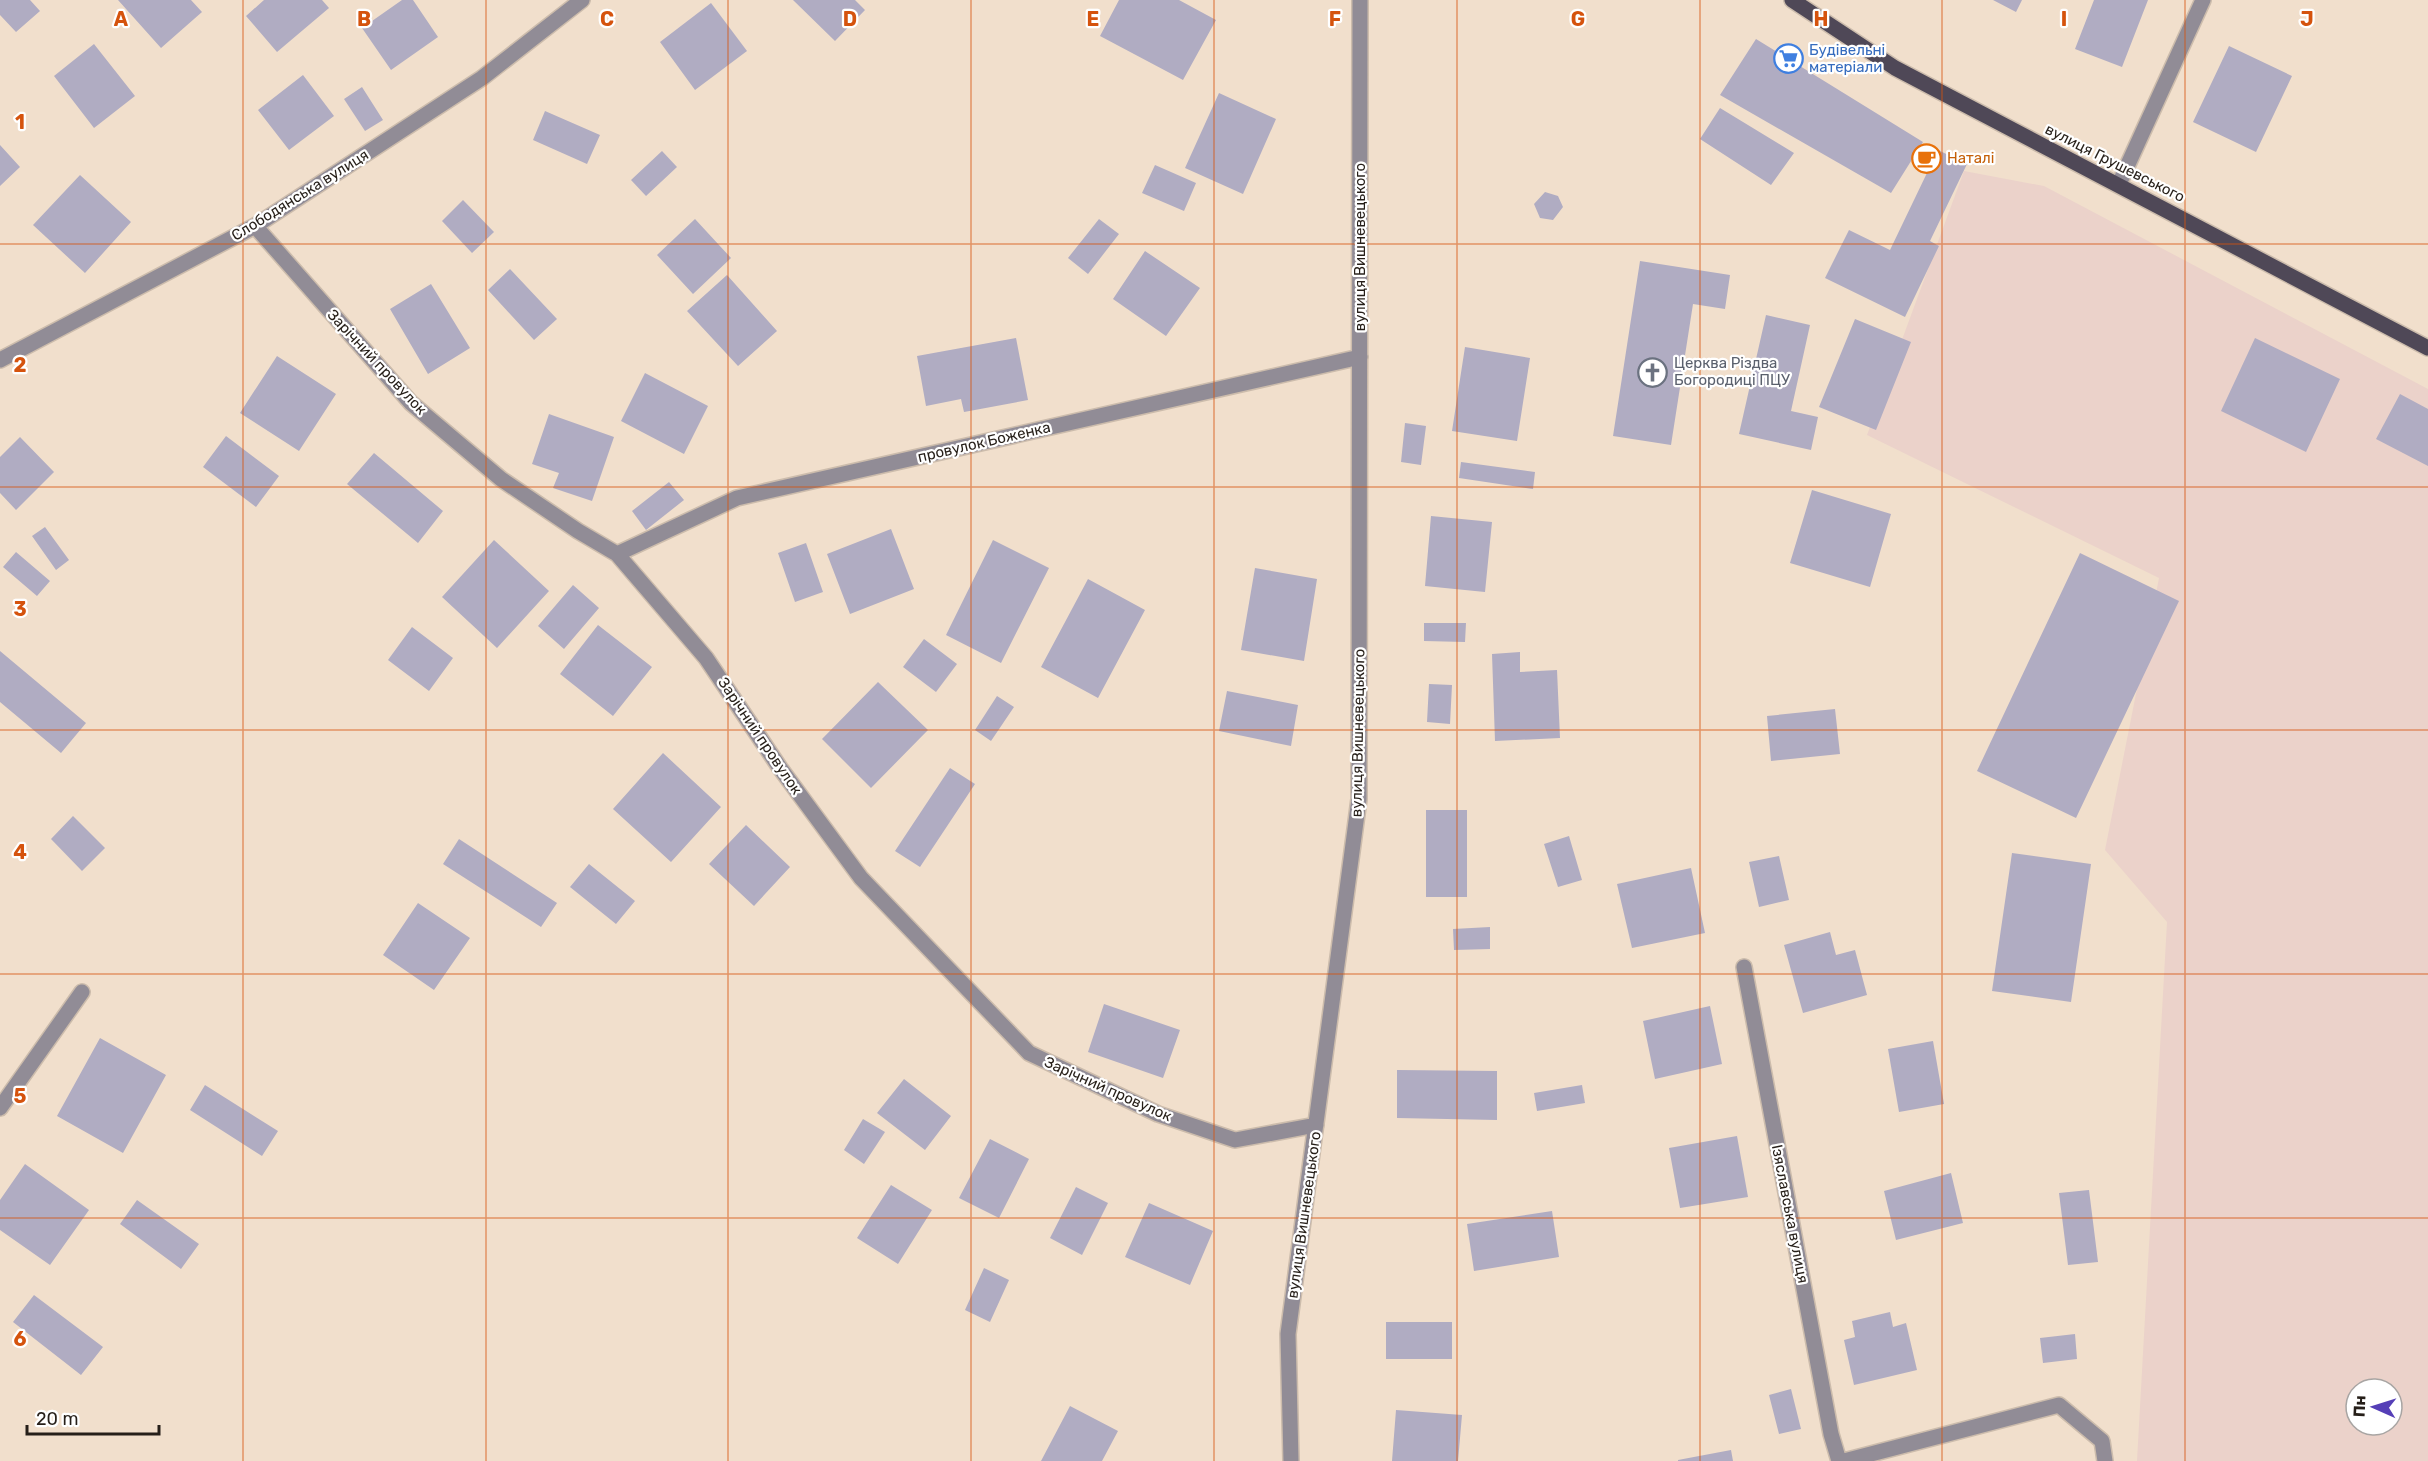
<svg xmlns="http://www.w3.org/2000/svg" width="2428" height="1461" viewBox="0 0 2428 1461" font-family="Rubik,sans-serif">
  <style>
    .commercial { fill: #ebd2ca; fill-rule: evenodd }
    .building { fill: #b0acc2 }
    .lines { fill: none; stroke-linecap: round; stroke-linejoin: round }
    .minor-casing { stroke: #ccbcac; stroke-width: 18 }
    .major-casing { stroke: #ccbcac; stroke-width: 18 }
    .minor { stroke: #918c96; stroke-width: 15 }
    .major { stroke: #4f4857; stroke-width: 15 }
    .grid { fill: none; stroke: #d5530d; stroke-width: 1.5; stroke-opacity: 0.55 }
    .labels { text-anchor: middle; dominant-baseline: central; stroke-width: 4.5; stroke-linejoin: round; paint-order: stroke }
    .shop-label { font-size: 15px; fill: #366cbe; stroke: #fff; text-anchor: start }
    .food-label { font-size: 15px; fill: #c56008; stroke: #fff; text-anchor: start }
    .street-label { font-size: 15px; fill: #261f19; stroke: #fff }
    .worship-label { font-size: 15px; fill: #5b616d; stroke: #fff; text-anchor: start }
    .grid-label { font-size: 20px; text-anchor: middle; font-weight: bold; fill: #d5530d; stroke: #fff; stroke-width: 4.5; stroke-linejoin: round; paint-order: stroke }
  </style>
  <rect width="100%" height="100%" fill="#f1dfcc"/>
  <!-- commercial -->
  <path class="commercial" d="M1964 171 2044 186 2428 389V1461H2137L2167 922 2105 850 2159 578 1867 435ZM2356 1389H2392V1425H2356Z"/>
  <!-- building -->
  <path class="building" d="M0 0H30L40 11 16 32 0 15Z
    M118 0H191L202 12 161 48Z
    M264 0H322L329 8 277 52 246 16Z
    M402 0H413L438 37 391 70 362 28Z
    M793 0H855L865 10 835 41Z
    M1119 0H1179L1216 20 1183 80 1100 36Z
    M1993 0H2022L2016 12Z
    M2094 0H2148L2122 67 2075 49Z
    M711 3 747 51 695 90 660 42Z
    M1756 39 1923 142 1891 193 1720 95Z
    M94 44 135 96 94 128 54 76Z
    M2229 46 2292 76 2256 152 2193 122Z
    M303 75 334 116 289 150 258 110Z
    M362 87 383 120 365 131 344 99Z
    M1219 93 1276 119 1243 194 1185 168Z
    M1720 108 1794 153 1771 185 1700 139Z
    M545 111 600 135 587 164 533 140Z
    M0 145 20 167 0 186Z
    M1938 150 1967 164 1930 241 1939 246 1905 317 1825 278 1849 230 1890 250Z
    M662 151 677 167 646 196 631 180Z
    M1155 165 1196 183 1184 211 1142 193Z
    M80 175 131 222 85 273 33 225Z
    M1545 192 1558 196 1563 207 1553 220 1540 218 1534 204Z
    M463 200 494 232 472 253 442 221Z
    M695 219 731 258 693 294 657 255Z
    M1099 219 1119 234 1088 274 1068 258Z
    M1145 251 1200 288 1166 336 1113 299Z
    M1640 261 1730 275 1725 309 1693 304 1671 445 1613 436Z
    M510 269 557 319 534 340 488 290Z
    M727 275 777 331 738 366 687 311Z
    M431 284 470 348 428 374 390 309Z
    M1766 315 1810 325 1791 411 1818 417 1811 450 1739 434Z
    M1855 319 1911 342 1876 430 1819 407Z
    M1016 338 1028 400 964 412 961 399 926 406 917 356Z
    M2255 338 2340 379 2306 452 2221 411Z
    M1465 347 1530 358 1517 441 1452 431Z
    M277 356 336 394 299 451 240 413Z
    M645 373 708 406 684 454 621 421Z
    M2400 394 2428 409V466L2376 439Z
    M549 414 614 437 592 501 553 488 559 473 532 464Z
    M1405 423 1426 426 1421 465 1401 462Z
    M226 436 279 476 256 507 203 467Z
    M20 437 54 472 16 510 0 493V457Z
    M374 453 443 511 418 543 347 484Z
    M1461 462 1535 472 1533 489 1459 478Z
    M669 482 684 500 646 530 632 511Z
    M1812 490 1891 514 1870 587 1790 563Z
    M1431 516 1492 522 1485 592 1425 586Z
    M45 527 69 560 56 570 32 536Z
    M891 529 914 589 850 614 827 554Z
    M494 540 549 591 497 648 442 597Z
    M993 540 1049 568 1001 663 946 635Z
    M806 543 823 592 795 602 778 553Z
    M16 552 50 581 37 596 3 567Z
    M2080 553 2179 601 2076 818 1977 771Z
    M1255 568 1317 579 1304 661 1241 650Z
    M1088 579 1145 610 1098 698 1041 667Z
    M573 585 599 608 564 649 538 626Z
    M1424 623H1466L1465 642 1424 641Z
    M598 625 652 667 613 716 560 674Z
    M412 627 453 658 429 691 388 660Z
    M924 639 957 664 936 692 903 667Z
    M0 651 86 723 61 753 0 702Z
    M1520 652V672L1557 670 1560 738 1495 741 1492 654Z
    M878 682 928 730 871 788 822 739Z
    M1429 684 1452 685 1450 724 1427 722Z
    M1227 691 1298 705 1291 746 1219 731Z
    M997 696 1014 707 991 741 975 730Z
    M1835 709 1840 754 1771 761 1767 716Z
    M663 753 721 807 671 862 613 809Z
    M950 768 975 784 920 867 895 851Z
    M1426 810H1467V897H1426Z
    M73 816 105 848 82 871 51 839Z
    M746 825 790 867 754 906 709 864Z
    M1569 836 1582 880 1558 887 1544 844Z
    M459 839 557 903 541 927 443 864Z
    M2012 853 2091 864 2071 1002 1992 991Z
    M1779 856 1789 900 1759 907 1749 862Z
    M589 864 635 901 616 924 570 887Z
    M1691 868 1705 933 1632 948 1617 884Z
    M418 903 470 938 434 990 383 955Z
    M1490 927V949L1454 950 1453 929Z
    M1830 932 1836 955 1855 950 1867 995 1803 1013 1784 945Z
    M1104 1004 1180 1030 1163 1078 1088 1052Z
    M1710 1006 1722 1064 1655 1079 1643 1021Z
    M100 1038 166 1075 123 1153 57 1116Z
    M1933 1041 1944 1104 1899 1112 1888 1049Z
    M1397 1070 1497 1071V1120L1397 1118Z
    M904 1079 951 1116 925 1150 877 1113Z
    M205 1085 278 1131 262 1156 190 1110Z
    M1582 1085 1585 1103 1537 1111 1534 1093Z
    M863 1119 885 1132 864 1164 844 1150Z
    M1737 1136 1748 1197 1680 1208 1669 1148Z
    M990 1139 1029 1159 999 1218 959 1198Z
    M25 1164 89 1210 50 1265 0 1230V1200Z
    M1951 1173 1963 1223 1896 1240 1884 1191Z
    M891 1185 932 1210 898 1264 857 1238Z
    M1076 1187 1108 1203 1082 1255 1050 1238Z
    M2089 1190 2098 1262 2068 1265 2059 1193Z
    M137 1200 199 1244 181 1269 120 1224Z
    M1149 1203 1213 1231 1190 1285 1125 1257Z
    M1552 1211 1559 1257 1474 1271 1467 1224Z
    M984 1268 1009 1280 990 1322 965 1310Z
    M34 1295 103 1347 81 1375 13 1322Z
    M1890 1312 1893 1327 1906 1323 1917 1370 1854 1385 1844 1340 1855 1337 1852 1321Z
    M1386 1322H1452V1359H1386Z
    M2075 1334 2077 1359 2043 1363 2040 1338Z
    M1791 1389 1801 1429 1779 1434 1769 1395Z
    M1070 1406 1118 1431 1102 1461H1041Z
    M1396 1410 1462 1415 1458 1461H1392Z
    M1731 1450 1733 1461H1678V1460Z"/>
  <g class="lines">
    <defs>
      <path id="minor" d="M2119 184 2203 0
        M255 226 411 403 501 479 578 531 617 554 706 658 780 768 861 878 1029 1053 1158 1114 1235 1140 1316 1125
        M0 360 255 226 482 78 582 0
        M617 554 737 498 1360 357
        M1744 967 1831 1434 1839 1461
        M0 1108 82 992
        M1291 1461 1288 1334 1359 799 1360 0
        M1844 1461 2059 1405 2102 1441 2105 1461"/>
      <path id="major" d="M1792 0 1895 68 2428 348"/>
    </defs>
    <!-- minor casing -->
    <use href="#minor" class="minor-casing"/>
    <!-- major casing -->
    <use href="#major" class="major-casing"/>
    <!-- minor -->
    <use href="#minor" class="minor"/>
    <!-- major -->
    <use href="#major" class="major"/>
  </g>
  <!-- grid -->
  <path class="grid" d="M243 0V1461M486 0V1461M728 0V1461M971 0V1461M1214 0V1461M1457 0V1461M1700 0V1461M1942 0V1461M2185 0V1461M0 244H2428M0 487H2428M0 730H2428M0 974H2428M0 1218H2428"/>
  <!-- icons -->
  <defs>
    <symbol id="supermarket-ring" viewBox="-11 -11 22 22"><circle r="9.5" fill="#fff" stroke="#3f7fe0" stroke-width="1.5"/><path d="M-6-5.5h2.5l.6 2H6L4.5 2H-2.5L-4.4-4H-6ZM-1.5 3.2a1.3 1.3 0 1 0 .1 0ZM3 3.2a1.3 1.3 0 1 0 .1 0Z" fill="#3f7fe0"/></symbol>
    <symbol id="cafe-ring" viewBox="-11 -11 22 22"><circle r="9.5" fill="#fff" stroke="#e8710a" stroke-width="1.5"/><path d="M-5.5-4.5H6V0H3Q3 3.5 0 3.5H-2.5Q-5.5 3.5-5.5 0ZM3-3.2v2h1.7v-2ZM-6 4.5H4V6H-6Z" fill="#e8710a"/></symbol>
    <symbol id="church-ring" viewBox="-11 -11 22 22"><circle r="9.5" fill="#fff" stroke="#6b7280" stroke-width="1.5"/><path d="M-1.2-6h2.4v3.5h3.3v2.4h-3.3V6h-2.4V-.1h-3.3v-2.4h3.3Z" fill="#6b7280"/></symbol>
  </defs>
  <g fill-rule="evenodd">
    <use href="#supermarket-ring" x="1772" y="42" width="33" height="33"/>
    <use href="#cafe-ring" x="1910" y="142" width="33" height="33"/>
    <use href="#church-ring" x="1636" y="356" width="33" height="33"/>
  </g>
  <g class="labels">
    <!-- shop labels -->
    <g class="shop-label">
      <text x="1809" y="50">Будівельні<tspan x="1809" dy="17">матеріали</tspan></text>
    </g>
    <!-- food labels -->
    <g class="food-label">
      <text x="1947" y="158">Наталі</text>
    </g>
    <!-- street labels -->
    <g class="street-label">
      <text transform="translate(2115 163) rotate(27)">вулиця Грушевського</text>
      <text transform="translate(300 195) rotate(-32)">Слободянська вулиця</text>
      <text transform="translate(1360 247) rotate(-90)">вулиця Вишневецького</text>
      <text transform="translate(377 362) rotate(47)">Зарічний провулок</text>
      <text transform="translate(984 442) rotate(-13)">провулок Боженка</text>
      <text transform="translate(1358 733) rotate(-89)">вулиця Вишневецького</text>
      <text transform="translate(760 736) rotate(56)">Зарічний провулок</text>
      <text transform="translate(1108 1089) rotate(24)">Зарічний провулок</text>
      <text transform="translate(1790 1214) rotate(79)">Ізяславська вулиця</text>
      <text transform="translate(1304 1215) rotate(-82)">вулиця Вишневецького</text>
    </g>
    <!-- worship labels -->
    <g class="worship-label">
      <text x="1674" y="363">Церква Різдва<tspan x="1674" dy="17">Богородиці ПЦУ</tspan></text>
    </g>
  </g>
  <g class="grid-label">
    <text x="121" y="26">A</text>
    <text x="364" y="26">B</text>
    <text x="607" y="26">C</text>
    <text x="850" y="26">D</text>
    <text x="1093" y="26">E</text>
    <text x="1335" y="26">F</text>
    <text x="1578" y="26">G</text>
    <text x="1821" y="26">H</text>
    <text x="2064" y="26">I</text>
    <text x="2307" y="26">J</text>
    <text x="20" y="129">1</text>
    <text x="20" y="372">2</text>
    <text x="20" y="616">3</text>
    <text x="20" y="859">4</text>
    <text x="20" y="1103">5</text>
    <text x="20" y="1346">6</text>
  </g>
  <!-- north arrow -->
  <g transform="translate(2374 1407) rotate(273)"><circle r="28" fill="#ffffff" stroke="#a8a5a3" stroke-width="1.5"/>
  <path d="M0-4.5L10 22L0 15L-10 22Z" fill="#553fb7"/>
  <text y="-9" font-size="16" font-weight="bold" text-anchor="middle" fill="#261f19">Пн</text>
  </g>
  <!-- scale -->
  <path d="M27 1425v9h132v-9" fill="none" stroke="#261f19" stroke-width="3"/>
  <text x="36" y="1425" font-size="18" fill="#261f19" stroke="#ffffff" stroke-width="4.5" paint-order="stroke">20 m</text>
</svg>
